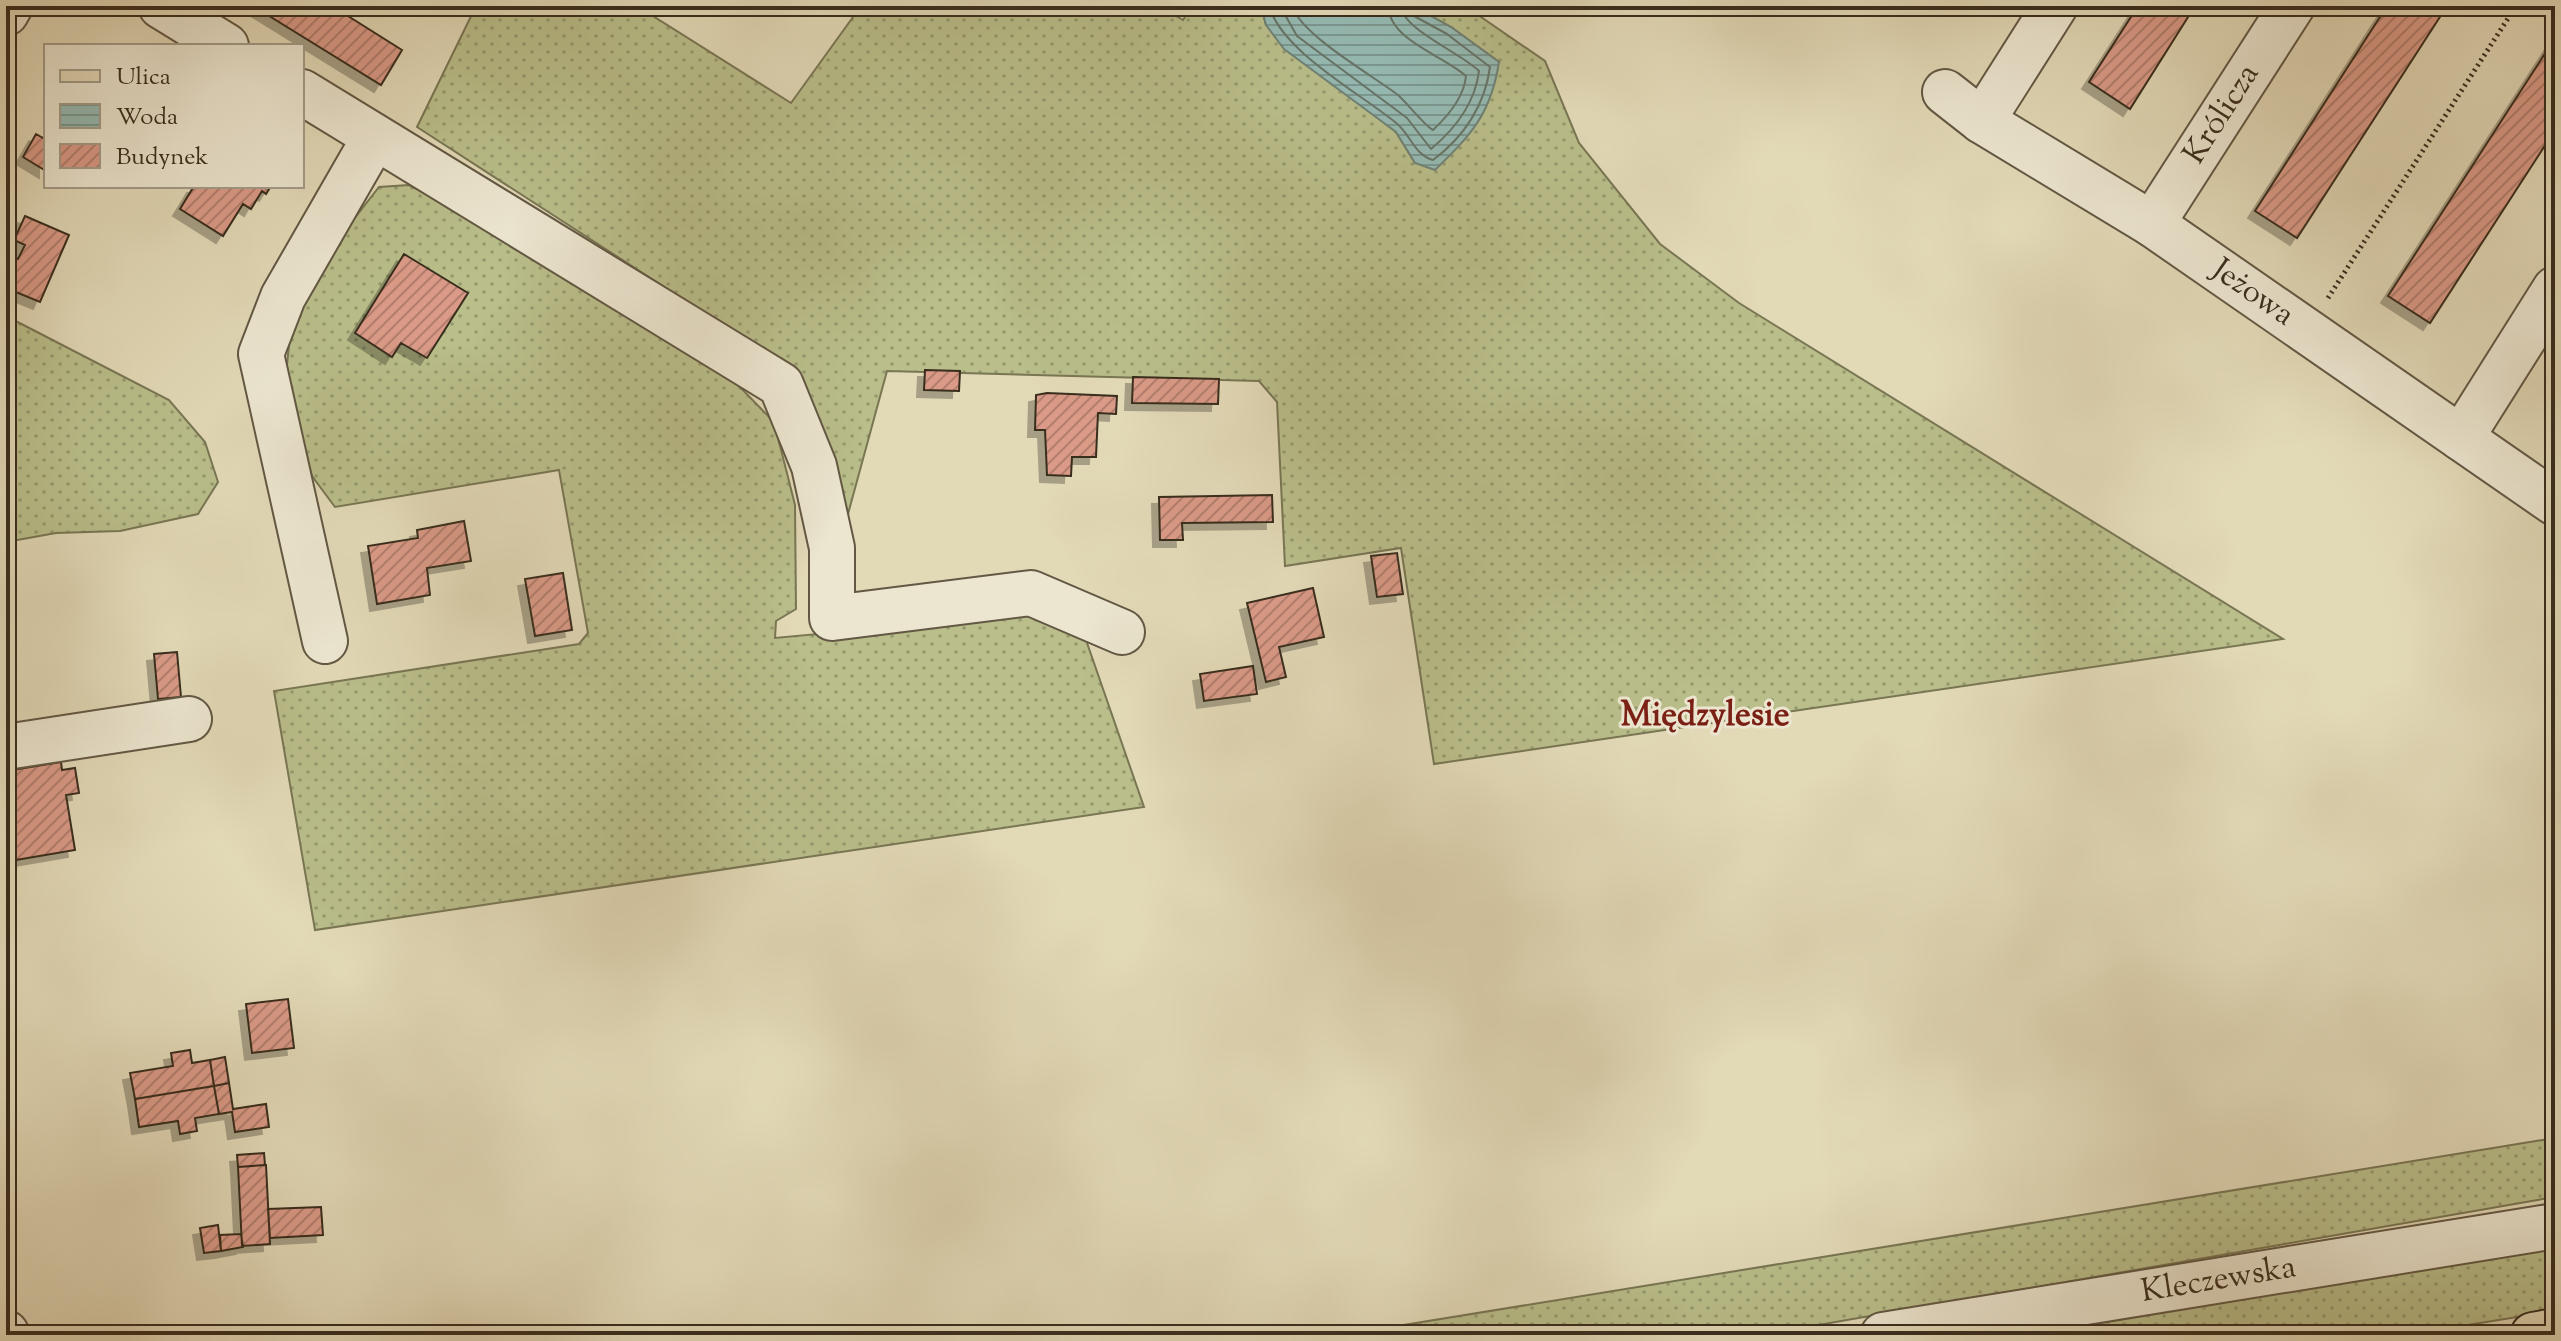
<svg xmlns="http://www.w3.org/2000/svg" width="2561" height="1341" viewBox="0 0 2561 1341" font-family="'Sorts Mill Goudy',serif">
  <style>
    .grass { fill: url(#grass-dots); stroke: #797654; stroke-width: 2 }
    .water { fill: url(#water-rules); stroke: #708277; stroke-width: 2 }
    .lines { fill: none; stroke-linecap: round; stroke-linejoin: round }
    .shore { stroke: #677468; stroke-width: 2 }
    .building { fill: url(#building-hatch); stroke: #392d1e; stroke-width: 2; filter: url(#shadow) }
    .minor-casing { stroke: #635844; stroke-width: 48 }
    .major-casing { stroke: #392d1e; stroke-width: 48 }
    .path { stroke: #392d1e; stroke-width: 5; stroke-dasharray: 2 4; stroke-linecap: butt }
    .minor { stroke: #ece6d0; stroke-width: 44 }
    .major { stroke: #e2d9b7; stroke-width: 44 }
    .labels { text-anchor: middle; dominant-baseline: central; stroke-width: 6; stroke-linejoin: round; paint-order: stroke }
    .street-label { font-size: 32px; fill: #392d1e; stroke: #ece6d0 }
    .neighbourhood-label { font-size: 34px; font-weight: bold; fill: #7a1f14; stroke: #ece6d0 }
  </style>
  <defs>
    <pattern id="grass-dots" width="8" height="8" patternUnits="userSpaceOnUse" patternTransform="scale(2)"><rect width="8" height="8" fill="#b9be8a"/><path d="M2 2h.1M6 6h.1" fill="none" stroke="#979b70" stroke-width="1.8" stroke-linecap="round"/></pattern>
    <pattern id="water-rules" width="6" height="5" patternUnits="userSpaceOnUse" patternTransform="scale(2)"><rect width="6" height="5" fill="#95bab3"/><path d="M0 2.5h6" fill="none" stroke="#7b9891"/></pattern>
    <pattern id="building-hatch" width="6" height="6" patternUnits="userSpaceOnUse" patternTransform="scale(2)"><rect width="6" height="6" fill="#da9a87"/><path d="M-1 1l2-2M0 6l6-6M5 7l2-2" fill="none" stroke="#b27e6e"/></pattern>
    <filter id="shadow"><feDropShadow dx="-7" dy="7" stdDeviation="0" flood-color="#0004"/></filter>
  </defs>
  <rect width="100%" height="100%" fill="#e2d9b7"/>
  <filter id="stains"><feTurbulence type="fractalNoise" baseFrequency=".0025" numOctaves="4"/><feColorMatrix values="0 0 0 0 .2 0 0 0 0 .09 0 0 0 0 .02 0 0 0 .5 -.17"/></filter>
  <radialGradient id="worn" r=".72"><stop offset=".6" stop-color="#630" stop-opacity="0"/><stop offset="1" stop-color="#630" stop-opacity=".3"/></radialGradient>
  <!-- grass -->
  <path class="grass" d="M476 6H637L791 103 861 6H1159L1183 20 1192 6H1261L1266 25 1396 132 1415 163 1499 62 1451 27 1413 6H1465L1545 61 1579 143 1660 244 1739 303 2283 639 1434 764 1401 548 1285 566 1277 402 1259 381 887 371 845 525 833 474 692 305 417 127Z
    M409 185 477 219 736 383 774 422 795 505 796 609 776 621 775 638 1035 614 1086 640 1144 807 315 930 274 691 579 644 588 633 559 470 335 507 312 476 286 375 292 315 332 247 379 187Z
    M6 316 169 400 205 442 218 482 198 514 120 531 56 533 6 542Z
    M2555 1138V1197L1761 1335H1342Z
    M2555 1244V1311L2406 1335H1984Z"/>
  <!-- water -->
  <path class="water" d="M1261 6H1413L1451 27 1499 62C1491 114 1471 135 1435 170L1415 163 1396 132 1284 49 1266 25Z"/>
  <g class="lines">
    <!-- shore -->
    <path class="shore" d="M1269 6C1282 51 1358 92 1395 122 1411 134 1413 154 1433 160 1464 137 1485 105 1490 67L1447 34 1414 16 1411 6
      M1280 6 1297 36 1407 118 1431 149C1455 129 1475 103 1479 71 1461 53 1402 29 1401 6
      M1292 6C1301 35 1372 75 1398 95 1408 104 1425 126 1433 130 1448 116 1464 97 1466 76 1443 55 1390 41 1388 6"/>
  </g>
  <!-- building -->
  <path class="building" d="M253 6H332L402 50 381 85Z
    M2138 6H2195L2130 109 2089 82Z
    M2387 6H2447L2297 238 2255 211Z
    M2555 38V130L2430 323 2388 296Z
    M46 133V171L23 157 36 134 43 138Z
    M194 186H271L266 194 262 191 251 209 243 204 223 236 180 209Z
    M25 216 69 235 40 302 6 288V254L18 259 25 245 14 240Z
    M404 254 468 293 427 358 401 343 392 357 355 333Z
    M925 370 960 371 959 391 924 390Z
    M1133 377 1219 379 1218 404 1132 403Z
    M1047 393 1117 396 1116 414 1098 413 1096 457H1072L1071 476 1047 475 1045 430H1035L1036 395Z
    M1272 495 1273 522 1182 523 1183 540H1160L1159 497Z
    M464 521 471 561 427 568 430 595 377 604 368 546 418 538 417 530Z
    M1397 553 1403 594 1377 597 1371 556Z
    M563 573 572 630 535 636 525 579Z
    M1313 588 1324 637 1279 647 1286 677 1266 682 1247 603Z
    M177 652 181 697 158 699 154 654Z
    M1253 666 1257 694 1204 701 1200 674Z
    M61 762 62 770 75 768 79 793 66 795 75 850 10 861 6 835V771Z
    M288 999 294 1048 252 1053 246 1004Z
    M190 1050 192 1063 210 1060 214 1086 135 1099 130 1073 173 1066 171 1053Z
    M225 1057 229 1083 214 1086 210 1060Z
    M229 1083 233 1109 266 1104 269 1127 235 1132 232 1112 219 1114 214 1086Z
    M214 1086 219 1114 195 1118 197 1131 180 1134 178 1121 139 1127 135 1099Z
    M264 1153 265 1165 238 1167 237 1155Z
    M266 1165 270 1244 242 1246 238 1167Z
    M321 1207 323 1235 270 1238 268 1209Z
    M218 1225 221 1251 204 1253 200 1228Z
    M241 1234 243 1247 221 1251 220 1235Z"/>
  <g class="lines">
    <defs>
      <g id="minor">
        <path d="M161 6 226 46"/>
        <path d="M6 13 10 6"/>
        <path d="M302 92 781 385 814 466 832 548V618L1031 593 1122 632"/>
        <path id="s1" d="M1945 92 1982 121 2152 224 2555 503"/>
        <path d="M1982 121 2055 6"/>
        <path id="s2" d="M2152 224 2292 6"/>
        <path d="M2461 438 2555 289"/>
        <path d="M325 641 261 354 283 297 375 137"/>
        <path d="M6 747 189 719"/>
        <path d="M6 1333V1335"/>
        <path id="s3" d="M1883 1335 2555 1226"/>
      </g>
      <path id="major" d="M2533 1335 2555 1331"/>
    </defs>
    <!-- minor casing -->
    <use href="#minor" class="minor-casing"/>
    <!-- major casing -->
    <use href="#major" class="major-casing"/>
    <!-- path -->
    <path class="path" d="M2328 298 2516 6"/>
    <!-- minor -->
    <use href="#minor" class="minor"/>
    <!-- major -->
    <use href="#major" class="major"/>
  </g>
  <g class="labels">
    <!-- street labels -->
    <g class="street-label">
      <text stroke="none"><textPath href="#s2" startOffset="130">Królicza</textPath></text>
      <text stroke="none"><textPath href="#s1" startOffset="368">Jeżowa</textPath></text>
      <text stroke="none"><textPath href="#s3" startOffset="340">Kleczewska</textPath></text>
    </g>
    <!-- neighbourhood labels -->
    <g class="neighbourhood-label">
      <text x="1705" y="716">Międzylesie</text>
    </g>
  </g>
  <!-- margin -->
  <rect width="2561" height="1341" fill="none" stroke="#e2d9b7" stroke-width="32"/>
  <rect x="8" y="8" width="2545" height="1325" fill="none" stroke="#392d1e" stroke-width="4"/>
  <rect x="16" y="16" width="2529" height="1309" fill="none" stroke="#392d1e" stroke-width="2"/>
  <!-- legend -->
  <rect x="44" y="44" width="260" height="144" fill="#ece6d0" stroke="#a49c89" stroke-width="2"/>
  <rect x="60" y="70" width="40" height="12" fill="#e2d9b7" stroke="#a49c89" stroke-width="2"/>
  <text x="116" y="84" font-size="24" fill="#392d1e">Ulica</text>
  <rect x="60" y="104" width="40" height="24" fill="url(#water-rules)" stroke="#a49c89" stroke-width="2"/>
  <text x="116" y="124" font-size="24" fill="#392d1e">Woda</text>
  <rect x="60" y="144" width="40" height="24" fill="url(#building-hatch)" stroke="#a49c89" stroke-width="2"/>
  <text x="116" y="164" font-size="24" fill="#392d1e">Budynek</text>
  <rect width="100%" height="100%" filter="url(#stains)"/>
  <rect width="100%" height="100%" fill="url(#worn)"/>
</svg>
